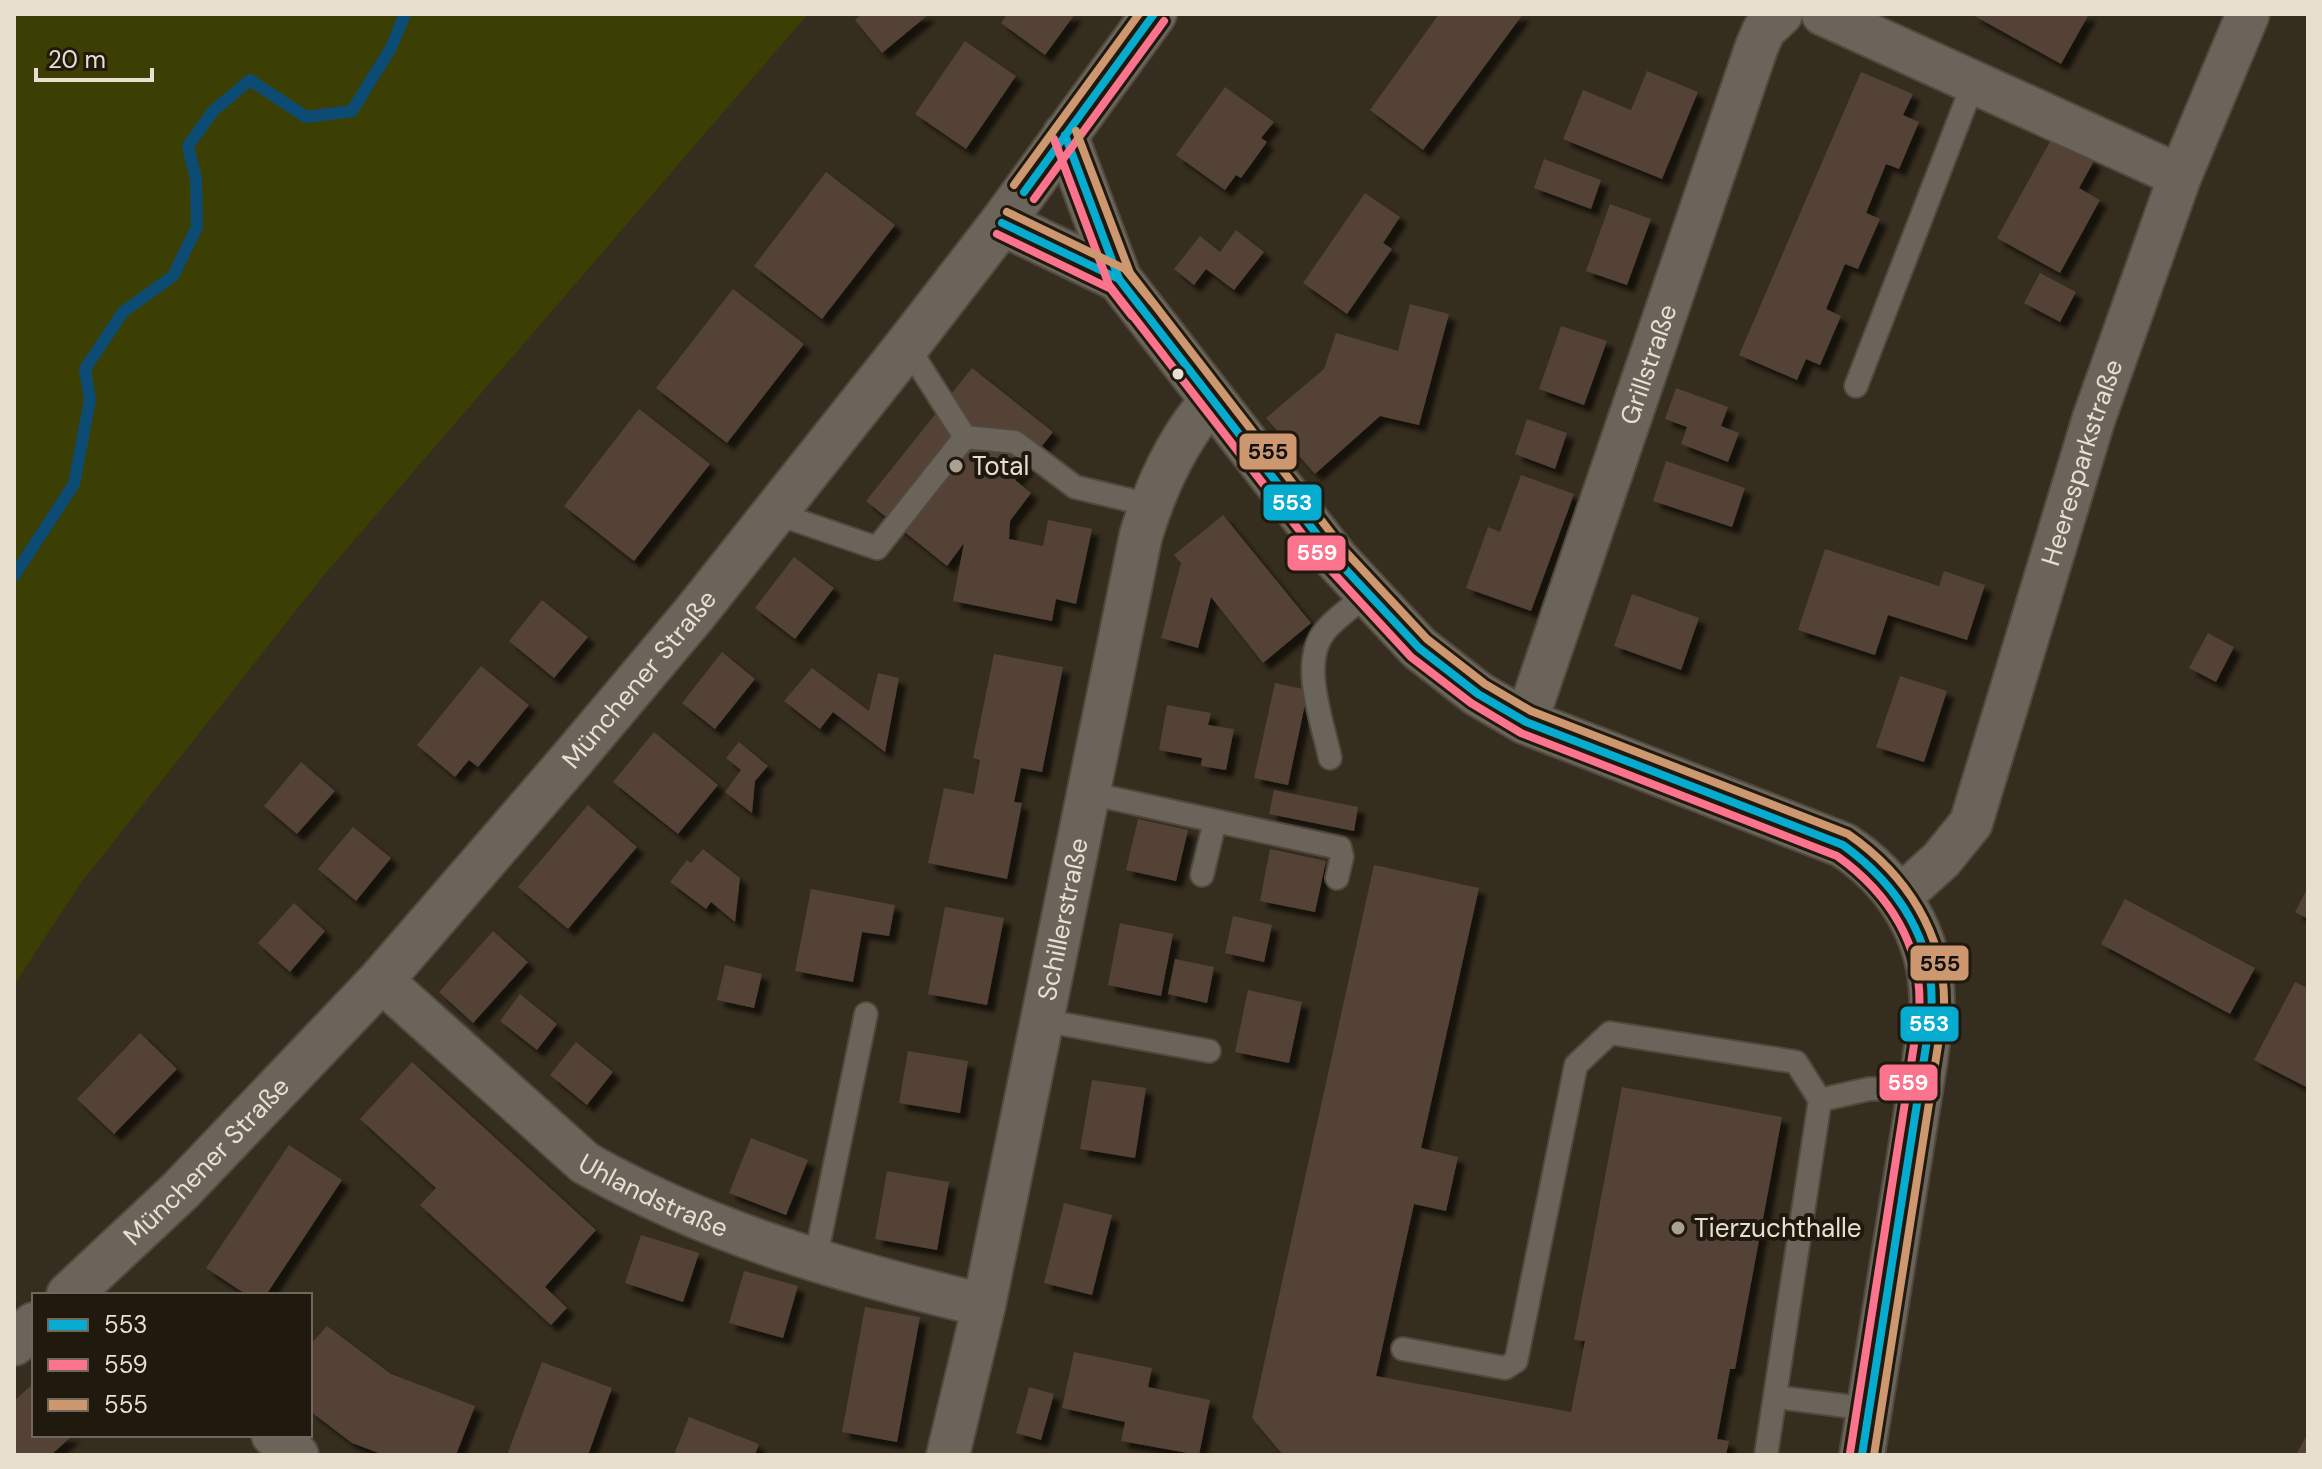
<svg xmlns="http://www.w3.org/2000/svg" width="2322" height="1469" viewBox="0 0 2322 1469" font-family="'DM Sans',sans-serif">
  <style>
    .green { fill: #3b3f04 }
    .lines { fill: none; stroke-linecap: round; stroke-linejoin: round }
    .stream { stroke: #0c4c74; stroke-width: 12 }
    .building { fill: #524334; filter: url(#shadow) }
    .lane-casing { stroke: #51493d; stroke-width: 26 }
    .street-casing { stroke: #51493d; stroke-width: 46 }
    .secondary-casing { stroke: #51493d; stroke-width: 48 }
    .lane { stroke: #6a645a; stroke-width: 22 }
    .street { stroke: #6a645a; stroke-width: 42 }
    .secondary { stroke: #6a645a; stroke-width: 44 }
    .bus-1-casing { stroke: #20190e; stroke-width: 14 }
    .bus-2-casing { stroke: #20190e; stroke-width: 14 }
    .bus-3-casing { stroke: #20190e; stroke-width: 14 }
    .bus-1 { stroke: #06acd0; stroke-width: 8 }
    .bus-2 { stroke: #fc738d; stroke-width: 8 }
    .bus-3 { stroke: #cd976f; stroke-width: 8 }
    .bus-dot { fill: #e8dfcf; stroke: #20190e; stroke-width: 3 }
    .poi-dot { fill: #a9a191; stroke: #20190e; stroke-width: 3 }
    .labels { text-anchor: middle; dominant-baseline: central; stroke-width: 8; stroke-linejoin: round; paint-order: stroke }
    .street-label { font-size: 26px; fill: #e8dfcf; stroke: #20190e }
    .poi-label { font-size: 26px; fill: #e8dfcf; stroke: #20190e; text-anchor: start }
    .line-badge { stroke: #20190e; stroke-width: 3 }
    .badge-label { font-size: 22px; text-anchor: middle; font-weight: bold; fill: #fff }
    .pale-badge-label { font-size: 22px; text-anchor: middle; font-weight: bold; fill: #111 }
  </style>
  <defs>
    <filter id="shadow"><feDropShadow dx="7" dy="7" stdDeviation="2" flood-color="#0009"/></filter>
  </defs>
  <rect width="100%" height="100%" fill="#352d1e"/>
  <!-- green -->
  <path class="green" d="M14 14H808L320 580 81 883 14 985Z"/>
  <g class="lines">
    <!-- stream -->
    <path class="stream" d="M14 576 74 484 90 400 85 369 123 312 173 276 197 227 196 179 188 146 213 111 250 80 306 117 352 111 391 48 405 14"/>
  </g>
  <!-- building -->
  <path class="building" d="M861 14H929L882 53 855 20Z
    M1007 14H1075L1045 55 1001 23Z
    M1439 14H1523L1423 150 1370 110Z
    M1971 14H2089L2061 64Z
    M965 41 1016 76 966 149 915 114Z
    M1647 71 1698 92 1662 179 1563 139 1583 90 1631 110Z
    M1861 72 1913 94 1903 115 1919 122 1899 169 1886 164 1866 213 1880 219 1858 269 1845 264 1826 309 1841 316 1820 365 1806 359 1797 380 1739 355Z
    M1225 87 1274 122 1261 138 1267 142 1241 178 1236 175 1225 190 1176 155Z
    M2052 138 2094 161 2079 188 2100 200 2060 273 1997 238Z
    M1544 159 1601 180 1591 209 1534 188Z
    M826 172 895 225 822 319 754 266Z
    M1365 193 1400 217 1383 243 1392 249 1347 314 1303 283Z
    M1610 204 1651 219 1627 285 1586 271Z
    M1236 230 1264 252 1234 290 1206 269 1194 285 1174 269 1200 236 1220 252Z
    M2040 273 2076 292 2060 322 2024 303Z
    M733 289 804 344 727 443 656 388Z
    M1410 304 1449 314 1419 425 1380 416 1315 474 1266 418 1324 369 1336 333 1398 351Z
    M1561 326 1607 341 1584 405 1539 389Z
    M972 368 1053 432 1015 480 1031 493 1010 521 1009 539 1043 546 1048 520 1092 529 1076 604 1056 599 1052 621 953 601 964 543 947 566 866 501Z
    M1676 388 1728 407 1721 426 1739 433 1728 462 1681 444 1687 427 1665 419Z
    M639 409 710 464 634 561 564 506Z
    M1527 419 1567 433 1555 469 1515 454Z
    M1666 461 1745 488 1732 527 1653 501Z
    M1521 475 1574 494 1531 611 1466 588 1488 527 1500 532Z
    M1223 515 1311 623 1263 663 1211 597 1198 648 1161 638 1181 563 1174 555Z
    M1825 549 1939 586 1944 571 1985 585 1967 640 1888 615 1875 655 1798 630Z
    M794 557 834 588 795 639 755 608Z
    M1632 594 1699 618 1681 670 1614 646Z
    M542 600 588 637 554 678 509 641Z
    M2208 633 2234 647 2216 682 2189 668Z
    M722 652 755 679 715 729 682 703Z
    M994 654 1063 667 1042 772 1021 768 1014 802 1022 803 1007 879 928 863 944 788 974 794 980 760 973 758Z
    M481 666 529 705 478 767 469 760 455 777 417 745Z
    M812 668 869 711 878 673 899 678 885 752 833 712 820 729 784 701Z
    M1900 676 1947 691 1924 762 1876 747Z
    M1275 683 1308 690 1288 785 1254 778Z
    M1167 705 1211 713 1208 725 1234 729 1226 770 1201 766 1202 758 1159 750Z
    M654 732 718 785 678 834 613 782Z
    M739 742 768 766 755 781 752 813 725 792 741 770 726 758Z
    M301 762 335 791 297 834 264 806Z
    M1274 790 1358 807 1354 831 1269 814Z
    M588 805 637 847 568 929 518 887Z
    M1138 819 1188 830 1176 881 1126 870Z
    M353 827 391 858 356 901 318 869Z
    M703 849 740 878 735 922 711 902 706 909 670 882 687 860 691 863Z
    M1270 849 1326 861 1315 912 1260 901Z
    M1374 865 1479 888 1421 1148 1458 1157 1446 1211 1414 1204 1376 1376 1571 1412 1585 1341 1574 1340 1622 1087 1782 1117 1735 1369H1730L1717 1439 1729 1441 1726 1455H1283L1252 1418Z
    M2308 887V919L2295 912Z
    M811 889 895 905 889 936 862 932 853 982 795 971Z
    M2125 899 2255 968 2230 1014 2101 944Z
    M294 903 325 931 290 972 258 943Z
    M945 907 1004 918 987 1005 928 994Z
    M1233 916 1272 925 1264 962 1225 953Z
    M1120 923 1173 934 1161 996 1108 985Z
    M493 931 528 962 473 1023 439 992Z
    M1175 959 1214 967 1207 1003 1168 994Z
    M725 965 762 974 754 1008 717 1000Z
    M2295 982 2308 988V1088L2254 1060Z
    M1248 990 1302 1002 1289 1063 1235 1052Z
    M520 994 557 1024 537 1050 500 1021Z
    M140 1033 177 1069 114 1134 77 1099Z
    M576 1042 613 1072 587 1105 550 1075Z
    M908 1051 968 1061 960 1113 899 1103Z
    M412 1062 596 1230 545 1287 567 1308 551 1325 420 1205 436 1188 360 1119Z
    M1092 1080 1146 1088 1135 1158 1080 1149Z
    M751 1138 808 1160 786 1215 729 1193Z
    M289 1145 342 1180 266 1295H247L206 1268Z
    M887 1171 949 1182 937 1250 875 1239Z
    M1064 1203 1112 1215 1092 1295 1044 1283Z
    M641 1235 699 1253 683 1302 625 1283Z
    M744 1271 798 1286 783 1338 729 1323Z
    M865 1307 920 1317 897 1442 842 1432Z
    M327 1326 391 1374 475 1406 456 1455H384L352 1443 310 1411V1345Z
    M1074 1352 1152 1368 1148 1387 1210 1400 1199 1455 1121 1441 1125 1422 1062 1408Z
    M542 1362 612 1388 588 1455H507Z
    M34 1383V1435H73L51 1455H14V1401Z
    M1029 1387 1054 1394 1041 1440 1016 1433Z
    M689 1417 759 1444 755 1455H674Z
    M2308 1433V1455H2296Z"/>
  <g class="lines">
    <defs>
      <path id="lane" d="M1856 386 1973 84
        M965 437 1015 442 1075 487 1150 505
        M775 513 877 548 965 437 907 346
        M1330 758C1323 723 1299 662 1325 631 1336 617 1354 606 1367 594
        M1088 793 1340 848 1342 857 1337 878
        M1202 875 1215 821
        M1041 1020 1209 1051
        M815 1261 866 1014
        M1403 1349 1505 1368 1516 1361 1576 1065 1610 1033 1796 1062 1820 1100
        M1776 1397 1869 1409
        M1766 1455 1820 1100 1869 1089 1921 1088"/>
      <g id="street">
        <path d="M1823 14 2180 176"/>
        <path id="s1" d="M1526 722 1757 46 1764 30 1781 14"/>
        <path id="s2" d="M1900 897 1941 860 1971 823 2094 418 2180 176 2248 14"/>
        <path id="s3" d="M381 980 585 1163C709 1233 846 1273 984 1305"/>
        <path d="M273 1435 297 1455"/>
        <path id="s4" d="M948 1455 984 1305 1141 535C1156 486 1177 439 1212 400"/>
      </g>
      <g id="secondary">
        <path d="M1065 135 1119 279 1336 559 1419 648 1478 694 1526 722 1843 845C1896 879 1931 935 1932 999 1932 1019 1927 1040 1925 1060L1862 1455"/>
        <path d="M1002 223 1119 279"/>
        <path id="s5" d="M69 1295 180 1191 381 980 573 758 695 613 907 346 1002 223 1154 14"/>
        <path d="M14 1343 34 1325"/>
      </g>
    </defs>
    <!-- lane casing -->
    <use href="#lane" class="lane-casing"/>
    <!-- street casing -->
    <use href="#street" class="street-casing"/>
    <!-- secondary casing -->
    <use href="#secondary" class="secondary-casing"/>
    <!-- lane -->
    <use href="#lane" class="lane"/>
    <!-- street -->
    <use href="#street" class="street"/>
    <!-- secondary -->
    <use href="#secondary" class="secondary"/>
    <defs>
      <path id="bus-1" d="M1065 135 1119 279 1336 559 1419 648 1478 694 1526 722 1843 845C1898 885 1937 943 1931 1014L1862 1455
        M1024 192 1154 14
        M1002 223 1119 279 1142 309"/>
      <path id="bus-2" d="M1054 139 1109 285 1327 566 1411 657 1471 703 1521 733 1837 856C1889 893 1924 947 1919 1013L1850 1453
        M1034 199 1164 21
        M997 234 1111 289 1132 316"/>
      <path id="bus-3" d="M1076 131 1130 273 1345 551 1427 639 1485 684 1531 711 1848 834C1906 874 1946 935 1944 1007L1874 1455
        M1014 185 1139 14
        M1007 212 1125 269 1152 302"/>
    </defs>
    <!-- bus-1 casing -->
    <use href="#bus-1" class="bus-1-casing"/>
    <!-- bus-2 casing -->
    <use href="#bus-2" class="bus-2-casing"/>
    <!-- bus-3 casing -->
    <use href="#bus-3" class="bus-3-casing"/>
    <!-- bus-1 -->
    <use href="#bus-1" class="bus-1"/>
    <!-- bus-2 -->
    <use href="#bus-2" class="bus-2"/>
    <!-- bus-3 -->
    <use href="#bus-3" class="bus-3"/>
  </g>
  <!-- markers -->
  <circle class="bus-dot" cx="1178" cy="374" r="7"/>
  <g class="poi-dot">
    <circle cx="956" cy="466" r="8"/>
    <circle cx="1678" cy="1228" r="8"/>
  </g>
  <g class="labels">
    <!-- street labels -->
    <g class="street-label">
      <text stroke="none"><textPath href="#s1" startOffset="378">Grillstraße</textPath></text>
      <text stroke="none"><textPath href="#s2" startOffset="480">Heeresparkstraße</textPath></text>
      <text stroke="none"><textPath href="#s5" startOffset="840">Münchener Straße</textPath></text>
      <text stroke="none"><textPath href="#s4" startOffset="548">Schillerstraße</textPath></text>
      <text stroke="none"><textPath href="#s5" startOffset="192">Münchener Straße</textPath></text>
      <text stroke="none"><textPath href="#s3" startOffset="350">Uhlandstraße</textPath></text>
    </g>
    <!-- poi labels -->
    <g class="poi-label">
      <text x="972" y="466">Total</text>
      <text x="1694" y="1228">Tierzuchthalle</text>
    </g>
  </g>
  <g class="line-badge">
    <rect x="1238" y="432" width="60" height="39" rx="8" fill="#cd976f"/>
    <rect x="1262" y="483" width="61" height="39" rx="8" fill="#06acd0"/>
    <rect x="1286" y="534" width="61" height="38" rx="8" fill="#fc738d"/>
    <rect x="1909" y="944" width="61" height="38" rx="8" fill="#cd976f"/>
    <rect x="1899" y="1005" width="61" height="38" rx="8" fill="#06acd0"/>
    <rect x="1878" y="1063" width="61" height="39" rx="8" fill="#fc738d"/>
  </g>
  <g class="badge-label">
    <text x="1292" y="510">553</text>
    <text x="1317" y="560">559</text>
    <text x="1929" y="1031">553</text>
    <text x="1908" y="1090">559</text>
  </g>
  <g class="pale-badge-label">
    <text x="1268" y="459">555</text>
    <text x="1940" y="971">555</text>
  </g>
  <!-- border -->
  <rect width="2322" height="1469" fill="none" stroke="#e8dfcf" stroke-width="32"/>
  <!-- legend -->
  <rect x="32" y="1293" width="280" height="144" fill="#20190e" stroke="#70685b" stroke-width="2"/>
  <rect x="48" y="1319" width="40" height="12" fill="#06acd0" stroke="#70685b" stroke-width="2"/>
  <text x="104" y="1333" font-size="24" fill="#e8dfcf">553</text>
  <rect x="48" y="1359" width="40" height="12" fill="#fc738d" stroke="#70685b" stroke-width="2"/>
  <text x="104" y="1373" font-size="24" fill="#e8dfcf">559</text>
  <rect x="48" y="1399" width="40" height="12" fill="#cd976f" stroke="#70685b" stroke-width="2"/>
  <text x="104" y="1413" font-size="24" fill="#e8dfcf">555</text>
  <!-- scale -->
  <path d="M36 68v12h116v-12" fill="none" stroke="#e8dfcf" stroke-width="4"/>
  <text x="48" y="68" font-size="24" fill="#e8dfcf" stroke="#20190e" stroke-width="6" paint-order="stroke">20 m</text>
</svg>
